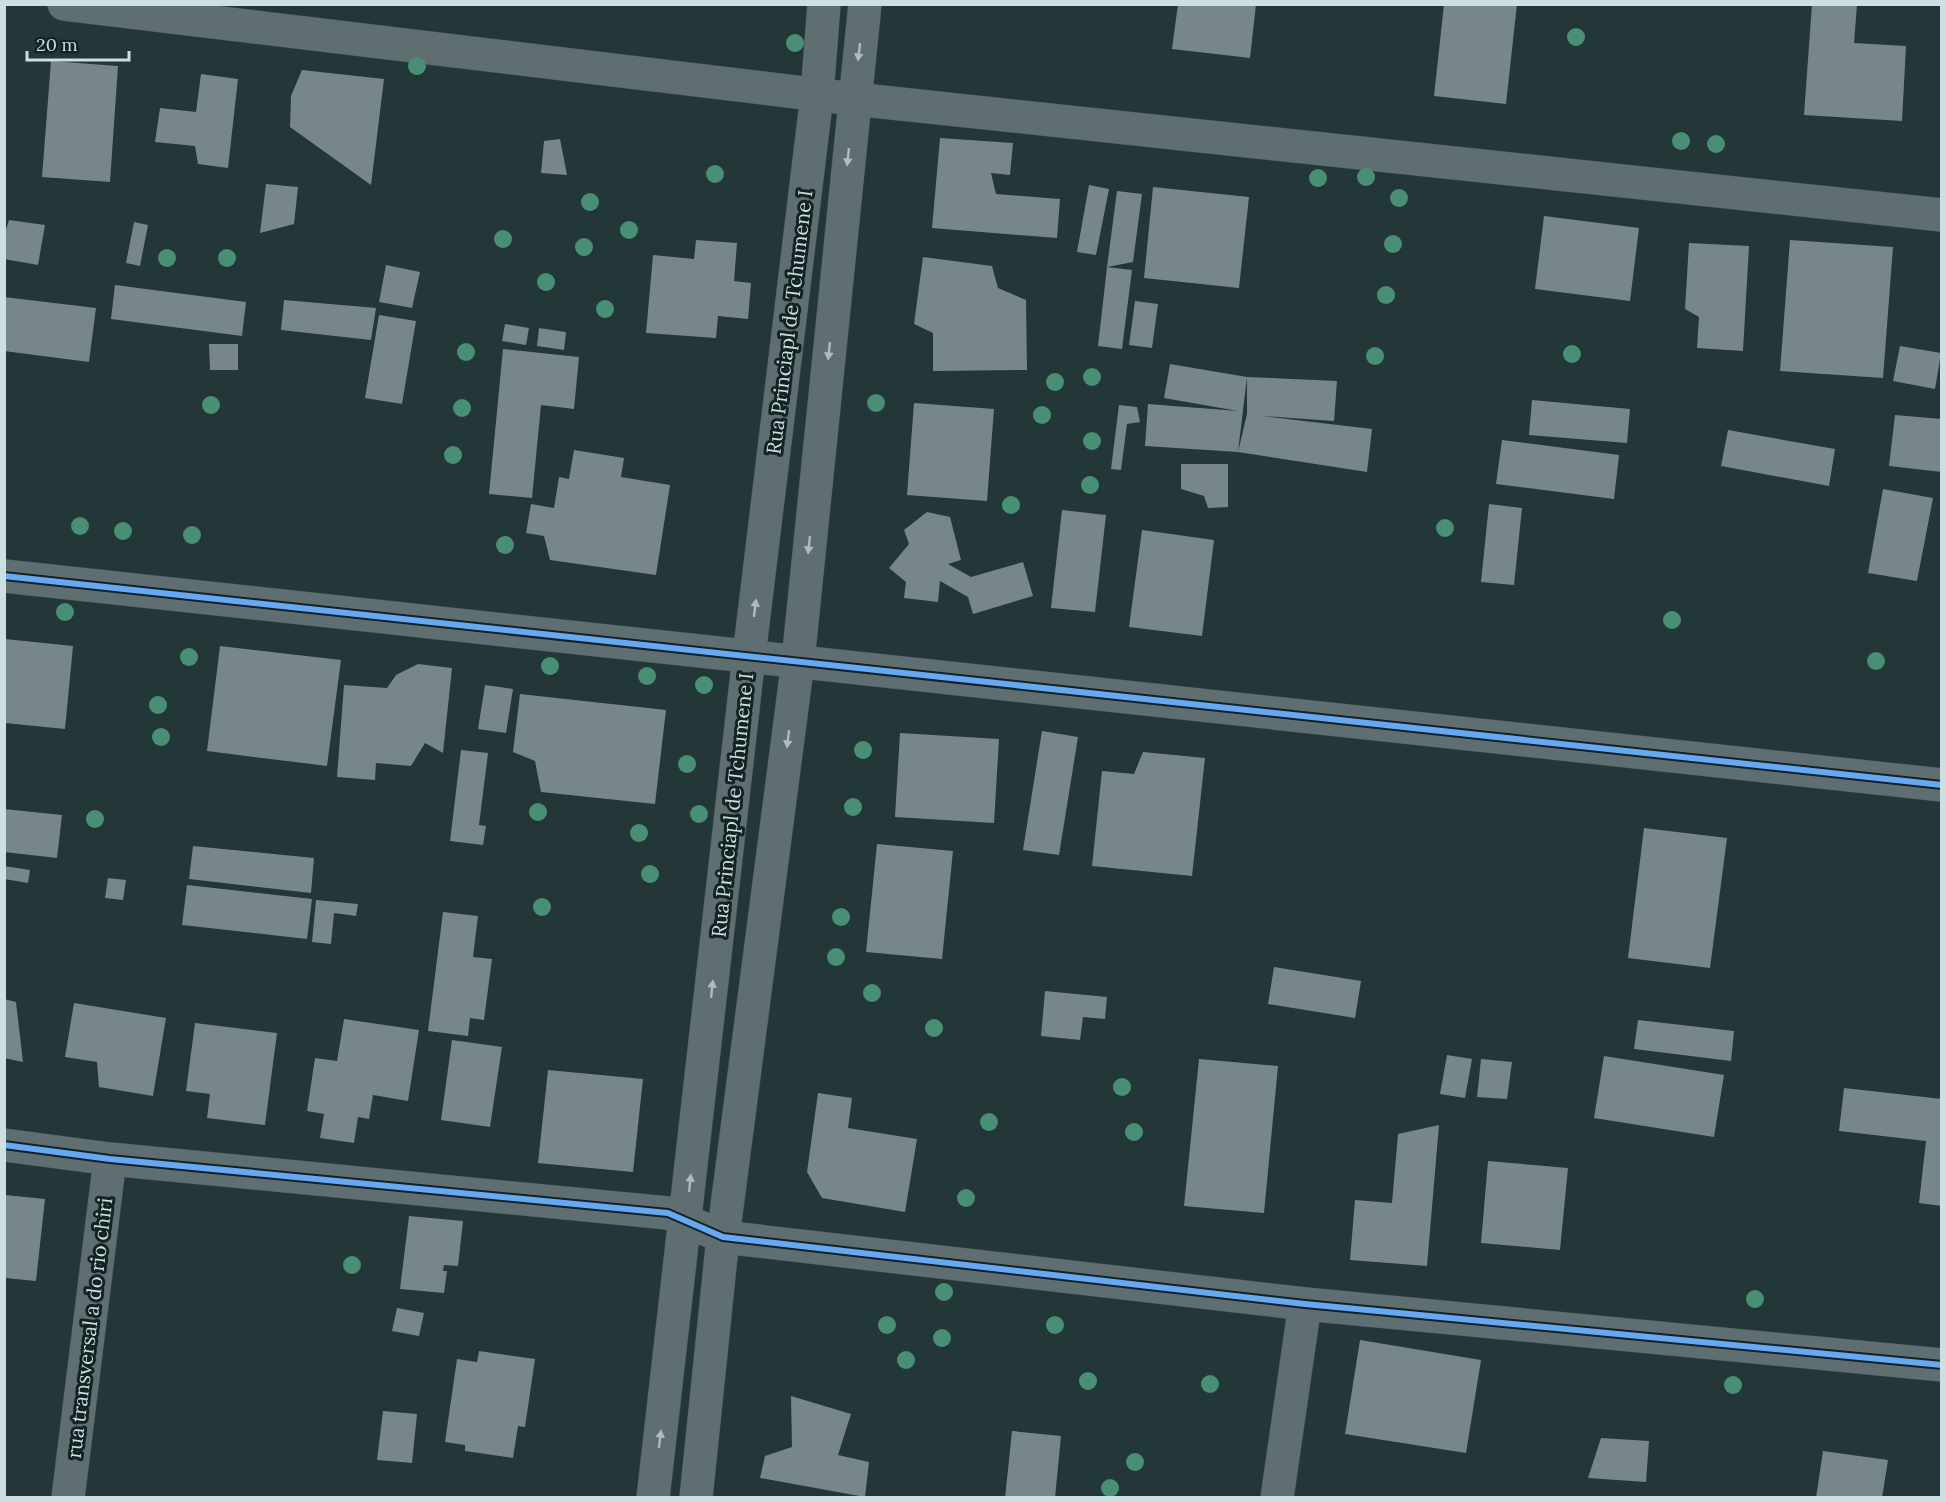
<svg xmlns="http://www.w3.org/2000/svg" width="1946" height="1502" viewBox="0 0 1946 1502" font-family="Lora,serif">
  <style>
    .building { fill: #778689 }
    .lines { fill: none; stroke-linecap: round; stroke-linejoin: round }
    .street-casing { stroke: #425354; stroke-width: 34 }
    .street { stroke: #5f6e70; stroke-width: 33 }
    .cycleway-casing { stroke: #132223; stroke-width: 10 }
    .cycleway { stroke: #66a8f1; stroke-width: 6 }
    .tree { fill: #498f75 }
    .oneway { fill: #abbdbf }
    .labels { text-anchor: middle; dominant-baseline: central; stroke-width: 6; stroke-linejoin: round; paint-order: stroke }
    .street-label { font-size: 20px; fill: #ccdfe1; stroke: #132223 }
  </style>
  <rect width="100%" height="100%" fill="#233638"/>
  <!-- building -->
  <path class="building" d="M1178 4H1256L1250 58 1172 49Z
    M1444 4H1517L1506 104 1434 96Z
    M1812 4H1857L1854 43 1906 46 1902 121 1804 115Z
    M51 61 118 66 110 182 42 177Z
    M302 70 384 79 371 185 290 127 291 96Z
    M201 74 238 79 228 168 198 164 195 146 155 142 160 108 196 112Z
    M940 138 1013 143 1010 175 991 173 996 194 1060 199 1057 238 932 228Z
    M560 139 567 175 541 173 544 141Z
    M266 184 298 187 294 224 260 233Z
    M1089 185 1109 189 1096 255 1077 252Z
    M1153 187 1249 197 1239 288 1144 278Z
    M1117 191 1142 194 1133 262 1107 267Z
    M1544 216 1639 228 1630 301 1535 289Z
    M9 220 45 225 38 265 4 259V236Z
    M134 222 148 225 140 266 126 263Z
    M696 240 737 243 734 281 751 283 748 319 718 316 716 338 646 333 653 255 694 259Z
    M1790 240 1893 247 1883 378 1780 371Z
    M1689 243 1749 246 1743 351 1697 348 1699 317 1685 309Z
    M923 257 992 266 998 288 1026 300 1027 370 933 371V333L914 324Z
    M386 265 420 272 412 308 379 302Z
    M1107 267 1132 270 1122 349 1098 346Z
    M115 285 246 302 242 336 111 319Z
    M4 297 96 308 89 362 4 351Z
    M284 300 376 308 371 340 281 330Z
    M1135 301 1158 304 1152 348 1129 345Z
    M379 315 416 321 402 404 365 398Z
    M505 324 529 328 526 345 502 341Z
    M539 328 566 332 564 350 537 346Z
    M209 344H238V370H210Z
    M1900 346 1941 353 1935 389 1893 381Z
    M503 349 579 357 574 409 541 405 532 498 489 494Z
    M1170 364 1247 377 1238 452 1247 414V377L1337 381 1334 421 1262 416 1372 429 1367 472 1238 452 1145 446 1148 404 1238 411 1164 398Z
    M1532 400 1630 409 1627 443 1529 435Z
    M914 403 994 409 987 501 907 495Z
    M1119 405 1137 407 1140 422 1127 424 1121 470 1111 469Z
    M1895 415 1942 419V472L1889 466Z
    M1728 430 1835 449 1829 486 1721 466Z
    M1502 440 1619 455 1614 499 1496 484Z
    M574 450 624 458 621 477 670 485 656 575 550 560 544 536 526 533 531 504 554 508 559 477 569 479Z
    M1181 464H1228V507L1208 508 1204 496 1181 489Z
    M1883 489 1933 498 1917 581 1868 573Z
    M1489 504 1522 508 1514 585 1481 582Z
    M1062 510 1106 515 1095 612 1051 608Z
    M927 512 950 517 961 560 948 564 971 577 1023 562 1033 596 973 614 968 597 940 581 938 602 904 598 906 582 889 568 909 544 904 530Z
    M1142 530 1214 540 1202 636 1129 627Z
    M5 639 73 646 65 729 5 723Z
    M220 646 341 660 327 766 207 751Z
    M418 664 452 668 443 753 425 743 411 766 376 763 375 780 337 777 344 685 387 688 396 675Z
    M485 685 513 689 506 733 478 729Z
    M520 694 666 710 655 804 541 792 535 761 513 752Z
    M1042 731 1078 737 1059 855 1023 850Z
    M900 733 999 739 994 823 895 817Z
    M461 750 488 753 479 825 486 826 483 845 450 841Z
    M1143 752 1205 758 1192 876 1092 866 1102 771 1134 774Z
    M4 809 62 815 57 858 4 852Z
    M1644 828 1727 838 1710 968 1628 958Z
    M877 844 953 851 942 959 866 952Z
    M193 846 314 858 311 893 189 879Z
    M4 866 30 870 28 883 4 879Z
    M108 878 126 880 123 900 105 898Z
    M187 885 312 899 307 939 182 925Z
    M316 900 358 904 356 916 334 913 331 944 312 942Z
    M443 912 478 916 473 957 492 959 484 1020 470 1018 468 1036 428 1031Z
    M1274 967 1361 981 1355 1018 1268 1004Z
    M1045 991 1107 997 1105 1019 1083 1017 1080 1040 1041 1036Z
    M4 999 16 1002 23 1062 4 1058Z
    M74 1003 166 1018 153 1096 99 1087 97 1062 65 1057Z
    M344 1019 419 1030 408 1101 373 1095 369 1119 358 1117 354 1143 320 1138 324 1114 307 1111 315 1058 337 1061Z
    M1638 1020 1734 1031 1731 1061 1634 1049Z
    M195 1023 277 1033 265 1125 207 1118 210 1094 186 1091Z
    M452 1040 502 1047 490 1127 441 1120Z
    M1447 1055 1472 1059 1465 1098 1440 1094Z
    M1604 1056 1724 1075 1714 1137 1594 1118Z
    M1199 1059 1278 1066 1264 1213 1184 1206Z
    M1481 1059 1512 1062 1507 1099 1477 1097Z
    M548 1070 643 1079 633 1172 538 1163Z
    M1844 1088 1942 1099V1206L1919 1203 1926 1141 1839 1131Z
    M818 1093 852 1098 848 1128 917 1139 905 1212 822 1198 807 1172Z
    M1439 1125 1427 1266 1350 1260 1355 1200 1392 1203 1398 1134Z
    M1488 1161 1568 1168 1560 1250 1481 1243Z
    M5 1195 45 1199 36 1281 5 1278Z
    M409 1216 463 1221 458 1266 444 1265 443 1271H447L444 1293 400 1289Z
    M397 1308 424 1313 419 1336 392 1331Z
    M1360 1340 1481 1360 1466 1453 1345 1434Z
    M479 1351 535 1359 525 1427 518 1426 513 1458 465 1451V1445L445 1442 457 1359 477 1362Z
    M791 1396 851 1414 838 1455 869 1462 865 1497 760 1478 765 1456 792 1447Z
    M383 1411 417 1414 412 1463 377 1460Z
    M1012 1431 1061 1436 1055 1498H1005Z
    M1601 1438 1649 1441 1646 1482 1588 1478Z
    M1823 1451 1888 1460 1882 1498H1816Z"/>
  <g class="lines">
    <defs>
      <path id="street" d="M64 4 854 99 1942 215
        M4 576 1942 785
        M4 1145 110 1159 668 1213 723 1237 1305 1304 1942 1365
        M68 1498 110 1159
        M653 1498 749 656 817 95 824 4
        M696 1498 723 1237 798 661 865 4
        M1277 1498 1305 1304"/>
    </defs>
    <!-- street casing -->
    <use href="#street" class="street-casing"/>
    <!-- street -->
    <use href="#street" class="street"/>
    <defs>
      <path id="cycleway" d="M4 576 1942 785
        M4 1145 110 1159 668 1213 723 1237 1305 1304 1942 1365"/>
    </defs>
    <!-- cycleway casing -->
    <use href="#cycleway" class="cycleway-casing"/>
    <!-- cycleway -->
    <use href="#cycleway" class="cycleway"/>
  </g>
  <!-- trees -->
  <g class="tree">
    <circle cx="1576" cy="37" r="9"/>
    <circle cx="795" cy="43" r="9"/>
    <circle cx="417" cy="66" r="9"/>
    <circle cx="1681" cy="141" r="9"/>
    <circle cx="1716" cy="144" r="9"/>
    <circle cx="715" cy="174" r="9"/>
    <circle cx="1366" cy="177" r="9"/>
    <circle cx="1318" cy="178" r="9"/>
    <circle cx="1399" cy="198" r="9"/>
    <circle cx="590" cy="202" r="9"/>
    <circle cx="629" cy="230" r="9"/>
    <circle cx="503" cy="239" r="9"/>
    <circle cx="1393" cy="244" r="9"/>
    <circle cx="584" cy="247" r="9"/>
    <circle cx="167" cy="258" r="9"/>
    <circle cx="227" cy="258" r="9"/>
    <circle cx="546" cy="282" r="9"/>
    <circle cx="1386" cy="295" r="9"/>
    <circle cx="605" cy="309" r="9"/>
    <circle cx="466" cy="352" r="9"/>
    <circle cx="1572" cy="354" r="9"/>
    <circle cx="1375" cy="356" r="9"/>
    <circle cx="1092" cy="377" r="9"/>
    <circle cx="1055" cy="382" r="9"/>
    <circle cx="876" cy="403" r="9"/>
    <circle cx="211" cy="405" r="9"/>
    <circle cx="462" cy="408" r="9"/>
    <circle cx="1042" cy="415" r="9"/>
    <circle cx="1092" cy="441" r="9"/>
    <circle cx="453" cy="455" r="9"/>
    <circle cx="1090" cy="485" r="9"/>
    <circle cx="1011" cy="505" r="9"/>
    <circle cx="80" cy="526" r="9"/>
    <circle cx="1445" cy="528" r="9"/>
    <circle cx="123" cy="531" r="9"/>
    <circle cx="192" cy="535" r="9"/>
    <circle cx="505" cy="545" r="9"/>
    <circle cx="65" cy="612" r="9"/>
    <circle cx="1672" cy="620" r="9"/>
    <circle cx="189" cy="657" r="9"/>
    <circle cx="1876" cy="661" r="9"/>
    <circle cx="550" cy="666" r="9"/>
    <circle cx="647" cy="676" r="9"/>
    <circle cx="704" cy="685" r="9"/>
    <circle cx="158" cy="705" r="9"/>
    <circle cx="161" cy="737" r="9"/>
    <circle cx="863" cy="750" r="9"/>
    <circle cx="687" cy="764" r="9"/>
    <circle cx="853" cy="807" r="9"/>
    <circle cx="538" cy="812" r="9"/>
    <circle cx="699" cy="814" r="9"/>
    <circle cx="95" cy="819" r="9"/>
    <circle cx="639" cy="833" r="9"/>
    <circle cx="650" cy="874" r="9"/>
    <circle cx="542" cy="907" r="9"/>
    <circle cx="841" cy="917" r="9"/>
    <circle cx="836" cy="957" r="9"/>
    <circle cx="872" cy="993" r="9"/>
    <circle cx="934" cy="1028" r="9"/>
    <circle cx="1122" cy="1087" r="9"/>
    <circle cx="989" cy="1122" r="9"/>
    <circle cx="1134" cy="1132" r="9"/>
    <circle cx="966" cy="1198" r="9"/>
    <circle cx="352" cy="1265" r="9"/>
    <circle cx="944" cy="1292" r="9"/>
    <circle cx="1755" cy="1299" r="9"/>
    <circle cx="887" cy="1325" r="9"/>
    <circle cx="1055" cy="1325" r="9"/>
    <circle cx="942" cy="1338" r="9"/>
    <circle cx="906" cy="1360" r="9"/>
    <circle cx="1088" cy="1381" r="9"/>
    <circle cx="1210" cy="1384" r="9"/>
    <circle cx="1733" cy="1385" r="9"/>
    <circle cx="1135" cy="1462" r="9"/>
    <circle cx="1110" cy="1488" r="9"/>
  </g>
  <!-- one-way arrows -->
  <defs><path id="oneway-solid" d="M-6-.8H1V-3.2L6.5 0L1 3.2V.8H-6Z" transform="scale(1.5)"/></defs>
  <g class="oneway">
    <use href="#oneway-solid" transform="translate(859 52) rotate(97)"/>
    <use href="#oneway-solid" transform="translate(848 157) rotate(96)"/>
    <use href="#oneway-solid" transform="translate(829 351) rotate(96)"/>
    <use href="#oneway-solid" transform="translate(809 545) rotate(96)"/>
    <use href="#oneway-solid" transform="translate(755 608) rotate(-83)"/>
    <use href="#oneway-solid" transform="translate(788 739) rotate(97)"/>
    <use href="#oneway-solid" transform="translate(712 989) rotate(-84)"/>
    <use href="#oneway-solid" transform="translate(690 1183) rotate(-84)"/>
    <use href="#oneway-solid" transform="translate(660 1439) rotate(-83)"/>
  </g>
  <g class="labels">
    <!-- street labels -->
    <g class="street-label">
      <text transform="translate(789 322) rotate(-83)">Rua Princiapl de Tchumene I</text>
      <text transform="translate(732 805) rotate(-84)">Rua Princiapl de Tchumene I</text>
      <text transform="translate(89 1328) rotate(-83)">rua transversal a do rio chiri</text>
    </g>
  </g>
  <!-- border -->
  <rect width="1946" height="1502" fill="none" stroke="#ccdfe1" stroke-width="12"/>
  <!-- scale -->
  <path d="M27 51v9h102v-9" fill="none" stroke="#ccdfe1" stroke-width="3"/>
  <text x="36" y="51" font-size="18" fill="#ccdfe1" stroke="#132223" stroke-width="4.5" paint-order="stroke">20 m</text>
</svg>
